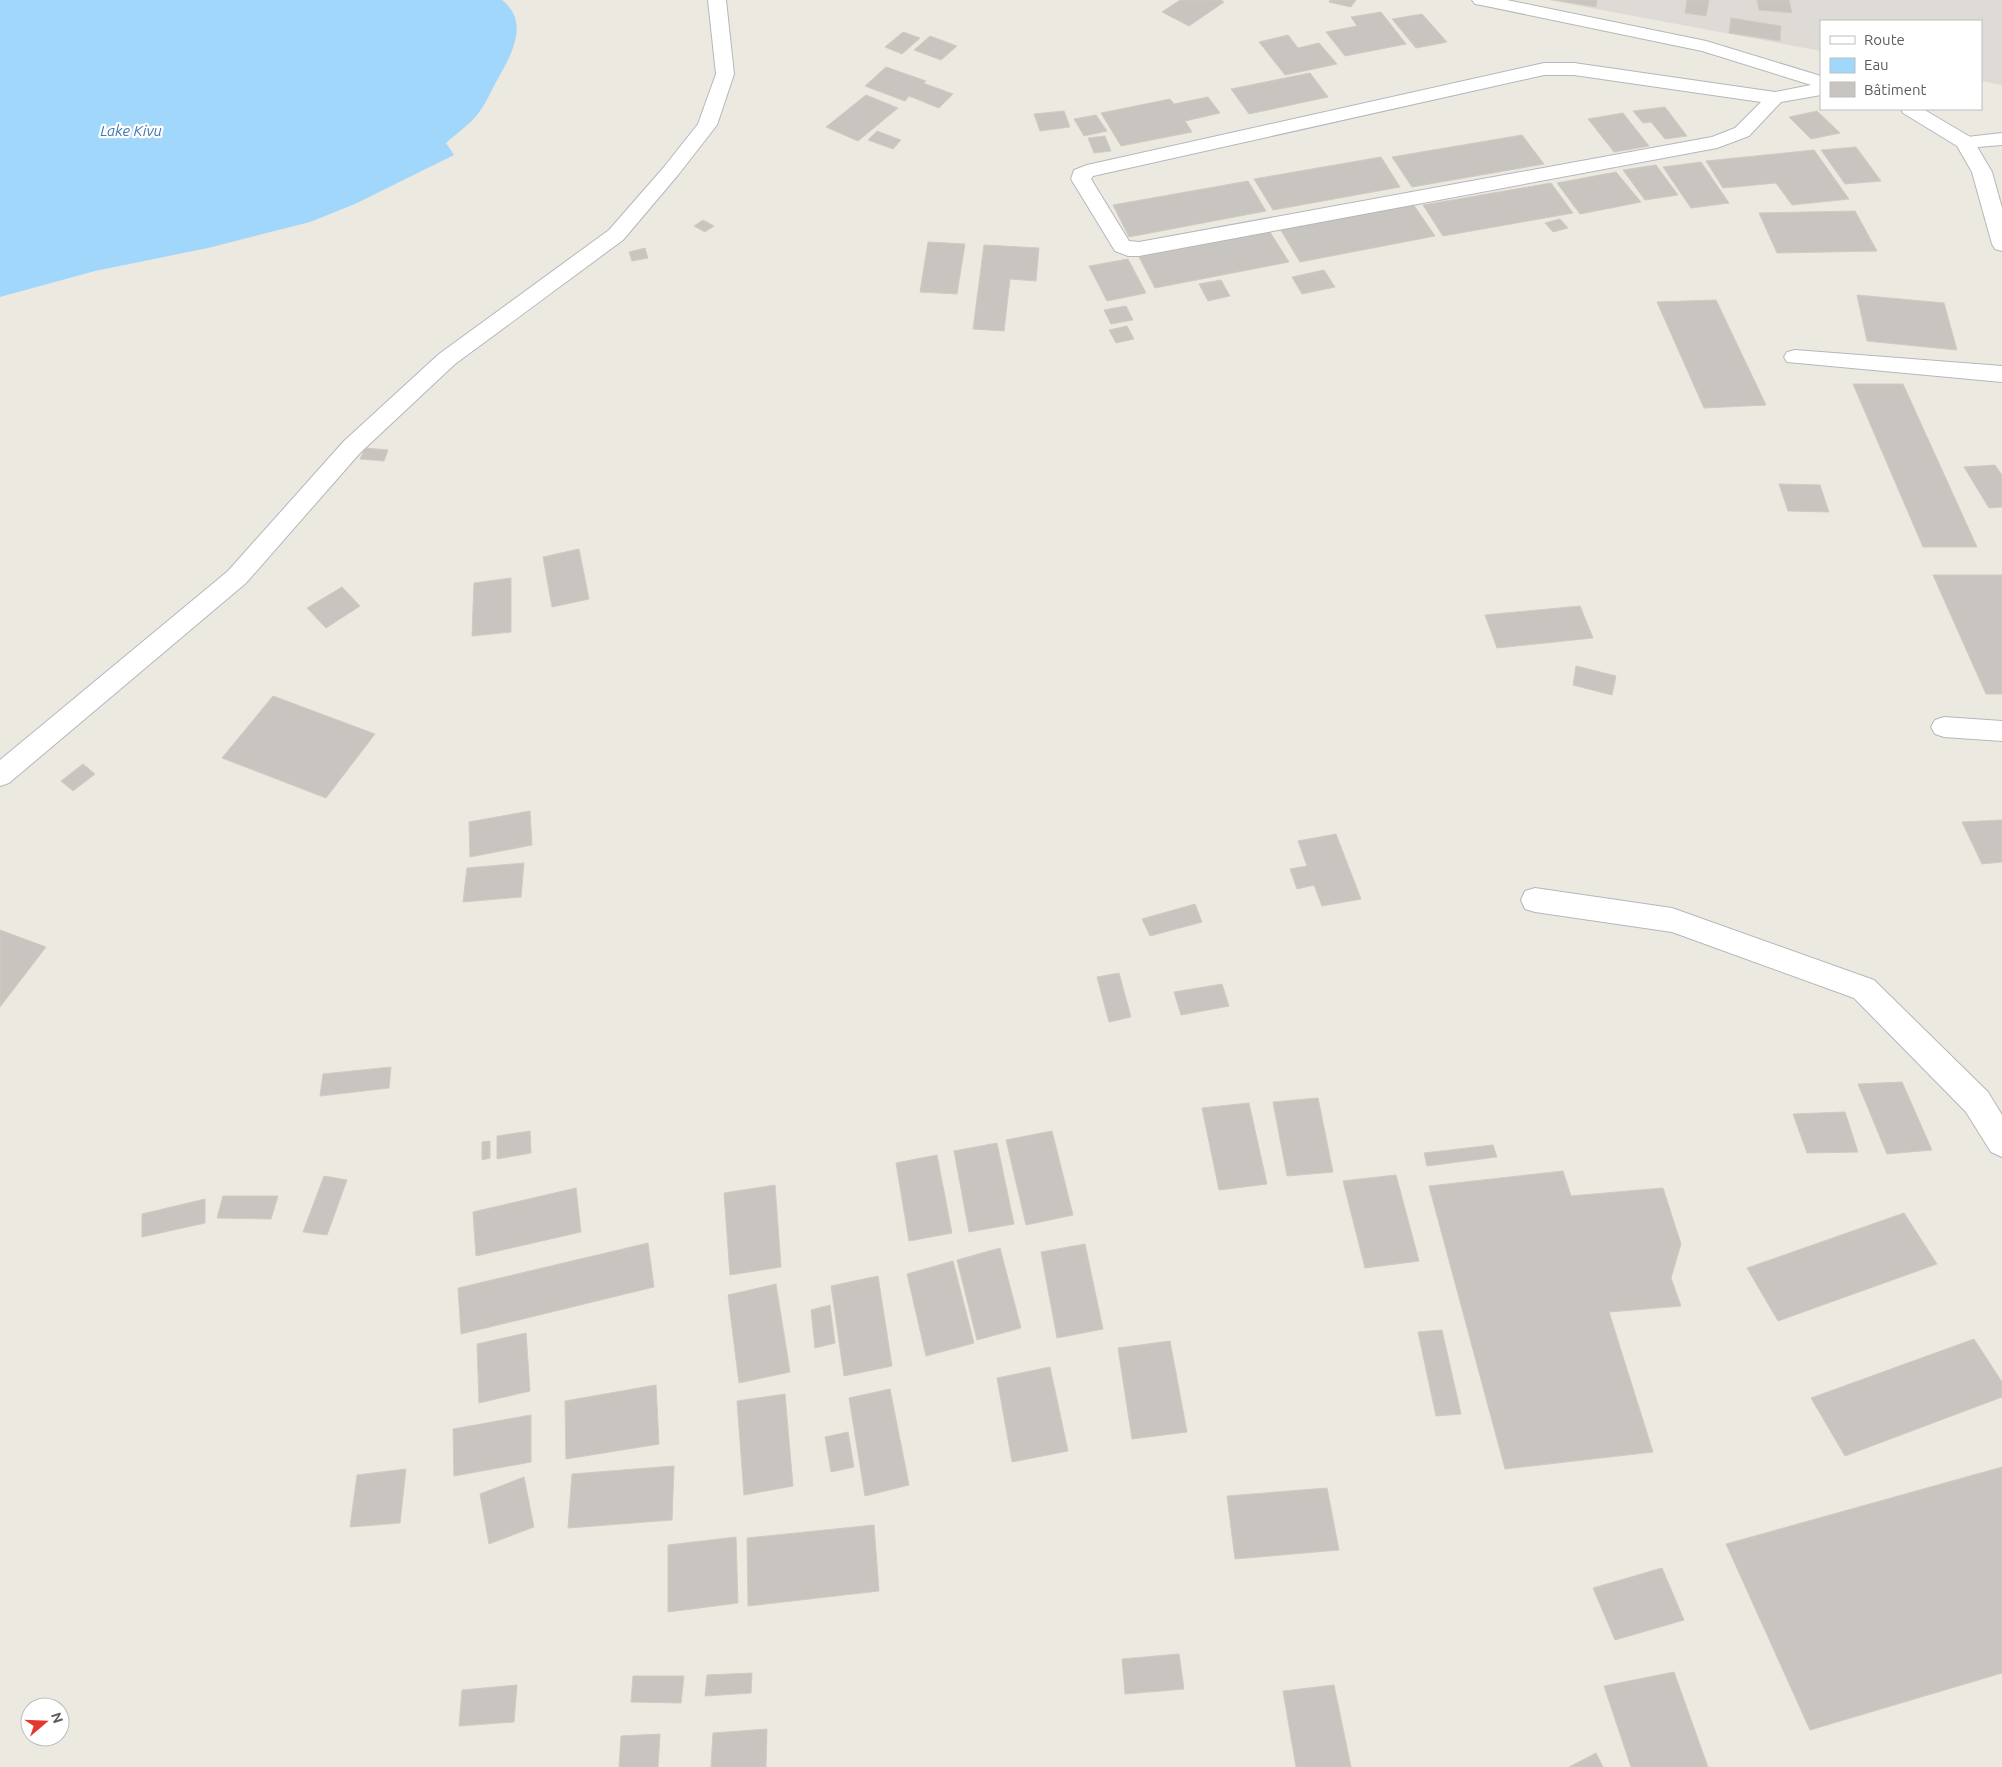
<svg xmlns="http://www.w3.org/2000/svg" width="2002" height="1767" viewBox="0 0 2002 1767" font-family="Ubuntu,sans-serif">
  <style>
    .industrial { fill: #dedbd6 }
    .water { fill: #a2d7fc }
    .building { fill: #c8c4bf; stroke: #d1cbc0 }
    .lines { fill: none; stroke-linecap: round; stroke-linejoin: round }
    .service-casing { stroke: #b4b7bb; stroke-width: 2 }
    .minor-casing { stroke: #b4b7bb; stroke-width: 2 }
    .service { fill: #fff; fill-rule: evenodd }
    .minor { fill: #fff; fill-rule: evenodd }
    .labels { text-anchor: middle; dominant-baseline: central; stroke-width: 4.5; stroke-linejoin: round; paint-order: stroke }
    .far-water-label { font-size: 15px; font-style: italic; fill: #4178ad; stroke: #fff }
  </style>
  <rect width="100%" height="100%" fill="#ece9e1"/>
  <!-- industrial -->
  <path class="industrial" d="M1548 0H2002V85L1981 81V21H1821V51Z"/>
  <!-- water -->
  <path class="water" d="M0 0H502C532 23 509 59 495 84 490 93 486 103 480 111 472 123 457 133 446 143L454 155 355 204 310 222 208 248 95 271 0 297Z"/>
  <!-- building -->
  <path class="building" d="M1180 0H1221L1224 2 1189 26 1162 12Z
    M1330 0H1356L1351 7 1329 2Z
    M1554 0H1597L1596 7Z
    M1687 0H1709L1706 16 1685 13Z
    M1757 0H1789L1792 13 1759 10Z
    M1381 12 1406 44 1345 56 1326 32 1357 26 1351 17Z
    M1422 14 1447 42 1416 48 1392 19Z
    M1731 18 1781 26 1780 41 1729 33Z
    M903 32 920 38 902 54 885 47Z
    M1288 35 1298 48 1319 43 1337 64 1285 75 1259 42Z
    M930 36 957 46 941 60 914 50Z
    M886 67 926 81 923 83 953 94 939 108 909 96 905 101 865 86Z
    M1310 73 1328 97 1249 114 1231 89Z
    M866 95 898 108 858 141 826 127Z
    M1208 97 1220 113 1185 121 1192 132 1121 146 1101 113 1170 99 1174 104Z
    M1665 107 1687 136 1665 139 1651 122 1643 123 1633 111Z
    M1064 111 1070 127 1040 131 1034 114Z
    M1817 111 1840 133 1811 139 1789 117Z
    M1623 113 1649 146 1614 152 1588 119Z
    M1096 115 1107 131 1084 136 1074 119Z
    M877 131 901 140 893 149 868 140Z
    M1522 135 1544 164 1412 187 1392 157Z
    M1105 136 1111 151 1094 153 1088 138Z
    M1856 147 1881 181 1845 184 1821 150Z
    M1814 150 1849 199 1792 205 1776 183 1723 188 1706 161Z
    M1381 157 1400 187 1273 210 1254 179Z
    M1701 162 1729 203 1691 208 1663 167Z
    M1656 165 1678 195 1645 200 1623 170Z
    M1616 172 1641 202 1580 214 1557 183Z
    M1248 181 1266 211 1129 237 1113 205Z
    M1551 183 1573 213 1443 236 1423 205Z
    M1413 204 1435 236 1300 262 1280 229Z
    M1855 211 1877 251 1777 253 1759 213Z
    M1560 219 1568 228 1553 232 1545 223Z
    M703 220 714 226 705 232 694 226Z
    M1270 232 1289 262 1155 288 1139 257Z
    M928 242 965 244 957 294 920 292Z
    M984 245 1039 248 1036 281 1010 279 1004 331 973 329Z
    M645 248 648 258 632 261 629 252Z
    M1128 259 1146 293 1107 301 1089 266Z
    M1324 270 1335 287 1302 294 1292 277Z
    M1221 280 1230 296 1208 301 1199 284Z
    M1857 295 1944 303 1957 350 1867 341Z
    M1716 300 1766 405 1704 408 1657 302Z
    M1126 306 1133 320 1111 324 1104 310Z
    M1127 326 1134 339 1116 343 1109 330Z
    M1853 384H1903L1977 547H1923Z
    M365 448 388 450 384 461 360 459Z
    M1995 465 2002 475V507L1989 508 1964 467Z
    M1779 484 1820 485 1829 512 1788 511Z
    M579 549 589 599 552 607 543 557Z
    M1933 575H2002V694H1986Z
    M511 578V632L472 636 474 583Z
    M342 587 360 606 326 628 307 608Z
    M1580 606 1593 638 1497 648 1485 615Z
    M1576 666 1616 676 1612 695 1573 685Z
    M273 696 375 734 326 798 222 758Z
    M83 764 95 774 73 791 61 781Z
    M530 811 532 845 470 857 469 822Z
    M2002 820V862L1982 864 1962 822Z
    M1336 834 1361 899 1322 906 1314 885 1297 889 1290 869 1307 866 1298 841Z
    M524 863 521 897 463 902 467 868Z
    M1195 904 1202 922 1150 936 1142 919Z
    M0 930 46 947 0 1007Z
    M1119 973 1131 1017 1109 1022 1097 977Z
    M1222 984 1229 1006 1181 1015 1174 992Z
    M391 1067 389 1088 320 1096 323 1074Z
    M1902 1082 1932 1150 1887 1154 1858 1084Z
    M1318 1098 1333 1172 1287 1176 1273 1102Z
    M1249 1103 1267 1184 1219 1190 1202 1108Z
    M1845 1112 1858 1152 1807 1153 1793 1114Z
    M530 1131 531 1153 497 1159V1136Z
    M1052 1131 1073 1215 1026 1225 1006 1140Z
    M490 1141V1158L482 1160V1142Z
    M997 1143 1014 1224 969 1232 954 1151Z
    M1493 1145 1497 1157 1427 1166 1424 1153Z
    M937 1155 952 1233 909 1241 896 1163Z
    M1563 1171 1571 1196 1663 1188 1681 1244 1671 1278 1681 1306 1609 1312 1653 1452 1505 1469 1429 1186Z
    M1396 1175 1419 1261 1365 1268 1343 1181Z
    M324 1176 347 1180 327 1235 303 1232Z
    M775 1185 781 1267 730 1275 724 1193Z
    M576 1188 581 1232 476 1256 473 1212Z
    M223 1196H278L271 1219 217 1218Z
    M205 1199V1223L142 1237V1214Z
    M1904 1213 1937 1264 1778 1321 1747 1268Z
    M648 1243 654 1287 461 1334 458 1288Z
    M1085 1244 1103 1329 1057 1338 1041 1252Z
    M1000 1248 1021 1328 977 1340 957 1260Z
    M953 1261 974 1343 926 1356 907 1274Z
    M878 1276 892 1366 844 1376 831 1286Z
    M776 1284 790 1372 739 1383 728 1295Z
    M830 1305 835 1343 815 1348 811 1310Z
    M1442 1330 1461 1414 1436 1416 1418 1332Z
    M526 1333 530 1391 479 1403 477 1344Z
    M1974 1339 2002 1382V1397L1845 1456 1811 1398Z
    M1170 1341 1187 1432 1132 1439 1118 1348Z
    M1050 1367 1068 1451 1012 1462 997 1378Z
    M656 1385 659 1444 566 1459 565 1401Z
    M890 1389 909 1485 865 1496 849 1398Z
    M785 1394 793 1486 744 1495 737 1401Z
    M531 1415V1462L454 1476 453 1429Z
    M848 1432 854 1467 831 1472 825 1437Z
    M674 1466 672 1520 568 1528 572 1474Z
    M2002 1467V1673L1810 1730 1726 1544Z
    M406 1469 400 1523 350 1527 357 1475Z
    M524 1477 534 1527 489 1544 480 1494Z
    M1327 1488 1339 1550 1235 1559 1227 1496Z
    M874 1525 879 1591 748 1606 747 1538Z
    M736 1537 738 1603 668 1612V1545Z
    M1662 1568 1684 1620 1615 1640 1593 1588Z
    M1179 1654 1184 1689 1125 1694 1122 1659Z
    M1674 1672 1708 1767H1631L1604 1686Z
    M752 1673 751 1693 705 1696 707 1675Z
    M633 1676H684L681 1703 631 1702Z
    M517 1685 514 1722 459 1726 462 1690Z
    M1334 1685 1351 1767H1296L1283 1691Z
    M767 1729 766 1767H711L713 1733Z
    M660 1734 658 1767H619L621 1736Z
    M1596 1753 1603 1767H1569Z"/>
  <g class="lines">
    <defs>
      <path id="service" d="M1544 63H1574L1775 92 1821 83V95L1781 102 1749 136 1717 148 1139 256H1128L1115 251 1071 179 1074 170 1087 165ZM1544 75H1574L1761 102 1735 128 1712 137 1139 242 1129 241 1091 179 1093 176Z
        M2002 133V145L1965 148 1958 146 1955 142 1958 138Z
        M1795 350 2002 366V382L1787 362 1784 357 1787 352Z
        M1944 717 2002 721V741L1944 737 1935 734 1931 727 1935 720Z
        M1535 888 1672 908 1874 980 1988 1092 2002 1115V1157L1991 1152 1966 1112 1854 998 1672 932 1535 912 1525 909 1521 900 1525 891Z"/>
      <path id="minor" d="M708 0H726L734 74 717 125 678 175 623 240 455 364 360 453 246 583 9 783 0 786V760L228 571 344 441 439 354 609 230 664 167 698 124 716 74Z
        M1472 0H1507L1706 41 1821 76V88L1702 51 1481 5 1475 4Z
        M1901 109H1923L1972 138 1992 172 2002 208V251L1995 249 1992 244 1972 172 1957 146 1903 113Z"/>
    </defs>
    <!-- service casing -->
    <use href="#service" class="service-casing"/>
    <!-- minor casing -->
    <use href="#minor" class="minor-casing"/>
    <!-- service -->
    <use href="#service" class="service"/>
    <!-- minor -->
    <use href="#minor" class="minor"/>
  </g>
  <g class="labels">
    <!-- far-water labels -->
    <g class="far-water-label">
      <text x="131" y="130">Lake Kivu</text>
    </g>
  </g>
  <!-- legend -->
  <rect x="1820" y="20" width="162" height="90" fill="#ffffff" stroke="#bdbec0"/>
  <rect x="1830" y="36" width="25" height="8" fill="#ffffff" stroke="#bdbec0"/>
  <text x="1864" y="45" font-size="15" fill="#5a5d62">Route</text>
  <rect x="1830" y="58" width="25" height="15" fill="#a2d7fc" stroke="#bdbec0"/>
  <text x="1864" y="70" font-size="15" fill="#5a5d62">Eau</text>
  <rect x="1830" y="82" width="25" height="15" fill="#c8c4bf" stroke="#bdbec0"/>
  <text x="1864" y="95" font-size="15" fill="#5a5d62">Bâtiment</text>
  <!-- north arrow -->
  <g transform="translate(45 1722) rotate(71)"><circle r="24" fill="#ffffff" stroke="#bdbec0"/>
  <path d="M0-4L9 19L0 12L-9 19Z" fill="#e23a31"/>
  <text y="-8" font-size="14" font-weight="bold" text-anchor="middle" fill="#5a5d62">N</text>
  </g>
</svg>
